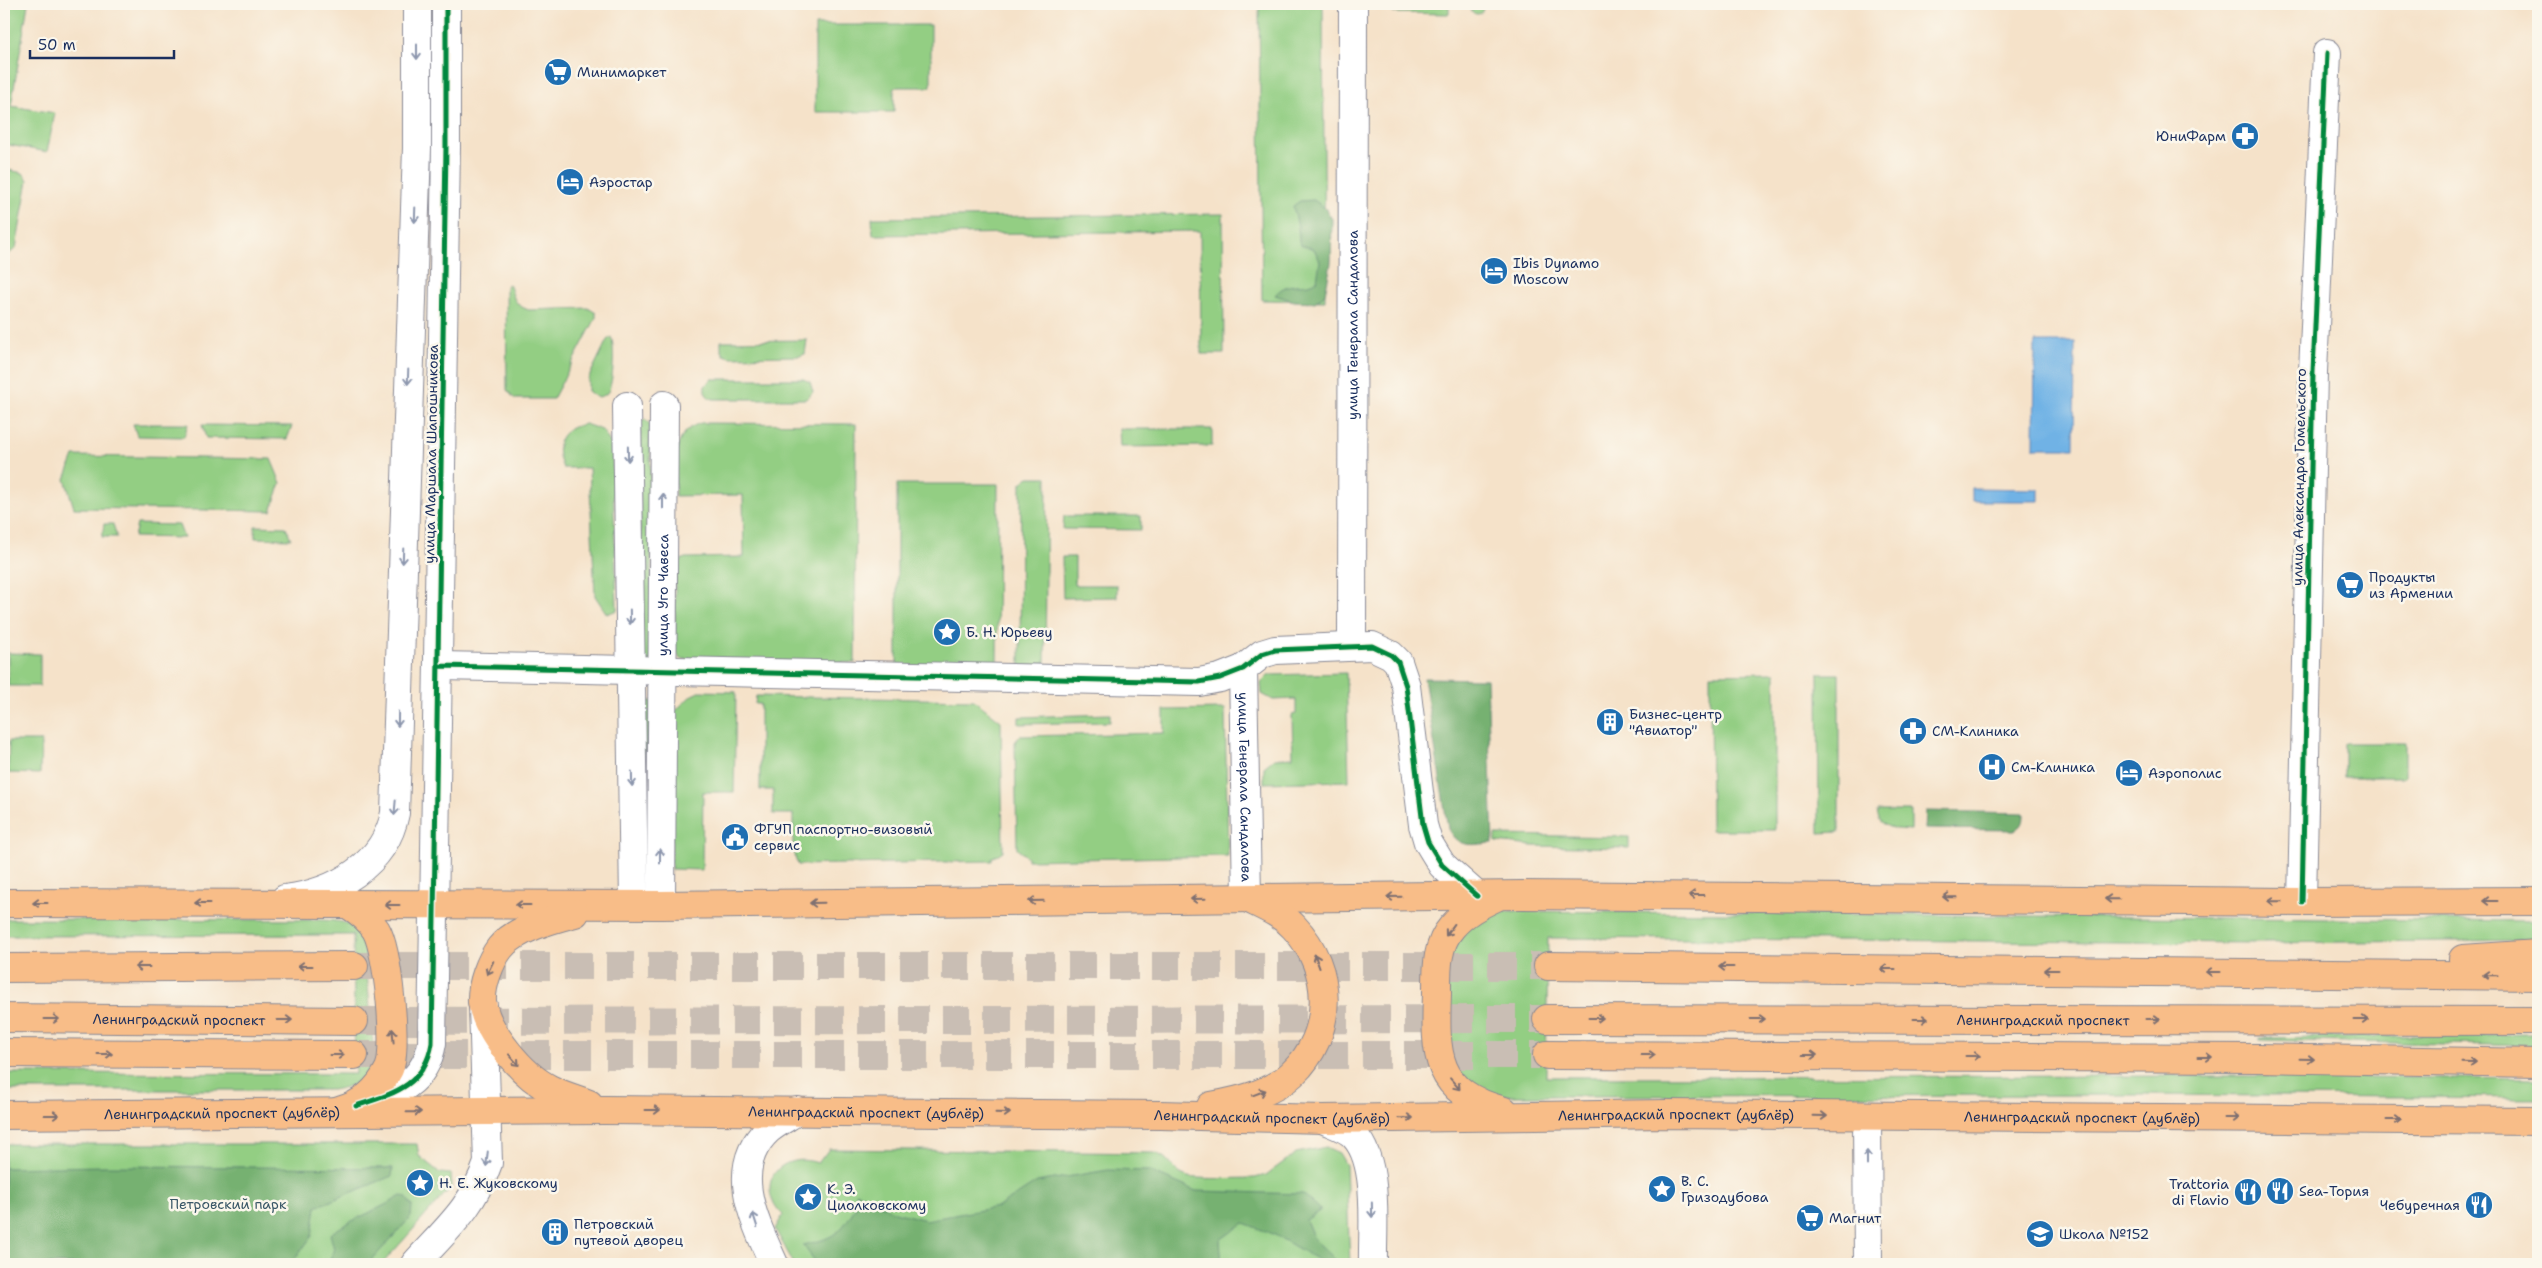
<svg xmlns="http://www.w3.org/2000/svg" width="2542" height="1268" viewBox="0 0 2542 1268" font-family="'Shantell Sans',sans-serif">
  <style>
    .green { fill: #93ce83; stroke: #577e70 }
    .forest { fill: #76b171; stroke: #487068 }
    .water { fill: #70b2e5; stroke: #4670a2 }
    .lines { fill: none; stroke-linecap: round; stroke-linejoin: round }
    .major-tunnel { stroke: #c9beb4; stroke-width: 28; stroke-dasharray: 28 14; stroke-linecap: butt }
    .minor-casing { stroke: #888894; stroke-width: 30 }
    .major-casing { stroke: #888894; stroke-width: 30 }
    .minor { stroke: #fff; stroke-width: 28 }
    .major { stroke: #f8bd88; stroke-width: 28 }
    .cycleway-casing { stroke: #fbf7ec; stroke-width: 8 }
    .cycleway { stroke: #00873e; stroke-width: 5 }
    .oneway { stroke: #8d97ae }
    .oneway2 { stroke: #7e6f71 }
    .labels { text-anchor: middle; dominant-baseline: central; stroke-width: 5; stroke-linejoin: round; paint-order: stroke }
    .poi-label { font-size: 14px; fill: #1b2f5e; stroke: #fbf7ec; text-anchor: start }
    .street-label { font-size: 14px; fill: #1b2f5e; stroke: #fbf7ec }
    .park-label { font-size: 14px; fill: #395767; stroke: #fbf7ec }
  </style>
  <rect width="100%" height="100%" fill="#fbf7ec"/>
  <filter id="ink" filterUnits="userSpaceOnUse"><feTurbulence type="fractalNoise" baseFrequency=".02" numOctaves="2"/><feDisplacementMap in="SourceGraphic" scale="10" xChannelSelector="R" yChannelSelector="G"/><feConvolveMatrix kernelMatrix="1 2 1 2 8 2 1 2 1" color-interpolation-filters="sRGB"/></filter>
  <filter id="wash" filterUnits="userSpaceOnUse"><feTurbulence type="fractalNoise" baseFrequency=".0096" numOctaves="4" result="noise"/><feDisplacementMap in="SourceGraphic" scale="20" xChannelSelector="R" yChannelSelector="G"/><feGaussianBlur stdDeviation="1.12" result="paint"/><feColorMatrix in="noise" values="0 0 0 0 0 0 0 0 0 0 0 0 0 0 0 0 0 1.4 0 .05"/><feComposite in="paint" operator="in"/></filter>
  <g filter="url(#wash)">
    <rect width="100%" height="100%" fill="#f5e2c9"/>
    <!-- green -->
    <path class="green" d="M1471 8a6 6 0 1 1 12 0a6 6 0 1 1-12 0Z
      M4 4H28L11 106 55 113 47 152 4 144Z
      M1259 4H1323L1325 301 1262 300Z
      M1397 4H1449V14L1393 13Z
      M815 25H931V87H894V112H815Z
      M4 169 23 173 28 180 16 248 9 254H4Z
      M1223 214 1224 354H1201L1200 231 873 235 872 218Z
      M509 284C514 296 513 305 529 310L588 308 596 313V318L553 399H515L507 390 506 286Z
      M611 337C615 344 614 385 607 393 604 396 600 397 596 397L588 391V379L607 340Z
      M807 340 805 354 800 356 730 357 724 355 721 349V341Z
      M712 379H803L810 382 813 392 806 399H714C707 398 704 393 705 386Z
      M645 419 650 424 652 666H640V420Z
      M701 423 856 424 855 663 680 659 675 650V568L678 562 685 558 744 557 743 495 675 496C676 470 669 432 701 423Z
      M133 424H188L184 437 137 436Z
      M585 424 602 430 612 445 617 610 607 614 595 596 589 468H563C553 446 559 428 585 424Z
      M202 425 292 426 287 439 206 438Z
      M1212 429V446L1120 447 1119 429Z
      M74 456 271 459 281 483 271 511 74 508 65 479Z
      M1029 477H1047L1045 668H1020L1021 483Z
      M897 484H998L997 669H897Z
      M1064 516H1141V530L1063 529Z
      M104 524H113L117 537H102Z
      M137 524 179 525 184 538 134 537Z
      M255 526 286 527 291 539 255 538Z
      M1062 557H1075V585H1117V597L1063 598Z
      M8 653 40 654V686H8Z
      M1346 673 1349 781 1264 783V767L1275 758 1293 757 1292 715 1296 714V699L1273 700 1262 694 1261 683 1269 675Z
      M1775 673V830H1711L1710 674Z
      M1818 674H1839V832L1819 833Z
      M701 691 736 692 734 792H703L702 870 671 869 675 711 692 695Z
      M756 696 974 700 1001 721 1003 851 992 858V861L798 865 793 851V814H773V790H760V704H755Z
      M639 701H652V857H640Z
      M1225 709 1228 856 1027 860V857L1017 849 1015 742 1020 736 1164 733V710Z
      M1110 714V722L1019 724V717Z
      M9 741H41L40 774 8 773Z
      M2344 743H2405V777H2344Z
      M1877 811H1911V830C1896 829 1879 829 1877 811Z
      M1495 835 1629 837V848L1532 846 1496 842Z
      M1510 911 2538 921V940L2259 943 1548 938 1546 1077 2260 1076 2538 1079V1098L2143 1095 1513 1096C1495 1094 1478 1090 1464 1078 1459 1074 1451 1058 1450 1051 1448 1033 1446 964 1452 948 1462 925 1487 913 1510 911Z
      M4 919 320 920C345 921 358 922 365 949L374 1055C367 1080 357 1086 332 1090H4V1073L355 1074 353 935 4 936Z
      M2538 1034V1046L2259 1040V1038Z
      M4 1144H417L419 1156 440 1173 451 1174 452 1186 382 1264H4Z
      M1326 1147 1339 1153 1346 1165 1350 1264H794L775 1229 783 1215C753 1186 779 1150 818 1163L829 1149 1154 1153C1171 1157 1171 1171 1185 1176 1193 1180 1242 1178 1255 1178L1266 1175 1296 1153Z"/>
    <!-- forest -->
    <path class="forest" d="M1314 200 1325 208 1332 219 1331 263 1325 294 1315 302 1294 301 1275 295C1289 278 1305 290 1317 280L1320 261 1314 249 1301 245 1299 241 1298 227 1293 206 1300 201Z
      M1424 678 1487 679 1493 843C1473 844 1459 850 1448 829Z
      M1926 811 2024 813C2024 822 2023 827 2014 830L1925 829Z
      M105 1166 393 1168 392 1176 316 1207 312 1236 291 1264H4V1168Z
      M1108 1170 1149 1171 1196 1191 1303 1194 1321 1210 1306 1220 1314 1239 1335 1259 1330 1264H1325L1275 1235 1244 1223 1220 1240 1222 1264H817L803 1245C840 1237 841 1231 860 1200L856 1192 895 1212 926 1220 998 1207 1037 1182Z
      M401 1196 406 1197 412 1206 411 1217 368 1264H328L334 1249 330 1234C353 1218 377 1211 401 1196Z"/>
    <!-- water -->
    <path class="water" d="M2035 342H2075L2074 448H2034Z
      M1972 488 2039 489V501H1972Z"/>
  </g>
  <g filter="url(#ink)">
    <g class="lines">
      <!-- major-tunnel -->
      <path class="major-tunnel" d="M354 966H1548
        M354 1021 1547 1019
        M354 1055H1547"/>
      <defs>
        <g id="minor">
          <path d="M627 406 634 904"/>
          <path id="s1" d="M1352 646 1353 4"/>
          <path d="M439 666 1199 682 1220 678 1243 669 1262 654 1275 650 1372 646 1391 655 1398 662 1406 686 1423 825 1428 842 1442 865 1477 896"/>
          <path id="s2" d="M1243 669 1247 898"/>
          <path d="M285 899C335 893 385 865 395 813L417 148V4"/>
          <path d="M2302 902 2313 372 2327 53"/>
          <path id="s3" d="M661 905 664 405"/>
          <path d="M356 1106C392 1094 425 1086 432 1043L446 147V4"/>
          <path d="M1867 1116 1868 1264"/>
          <path d="M1323 1119C1331 1123 1343 1127 1350 1132 1381 1156 1372 1228 1373 1264"/>
          <path d="M415 1264C446 1229 472 1209 488 1163L483 1006"/>
          <path d="M774 1264C755 1222 727 1168 768 1130 776 1123 788 1117 797 1111"/>
        </g>
        <g id="major">
          <path d="M1496 897C1479 905 1464 913 1452 927 1436 945 1437 970 1437 993 1435 1055 1434 1092 1504 1111"/>
          <path d="M4 903 661 905 1522 895 2302 902 2538 901"/>
          <path d="M575 913C552 919 515 929 500 948 490 961 481 985 482 1002 486 1032 523 1076 550 1089 562 1095 576 1099 589 1104"/>
          <path d="M2463 959 2538 954"/>
          <path d="M1548 966 2538 976"/>
          <path d="M4 968 354 966"/>
          <path id="s4" d="M4 1018 354 1021"/>
          <path id="s5" d="M1547 1019 2538 1021"/>
          <path d="M4 1053 354 1055"/>
          <path d="M1547 1055 2258 1058 2538 1063"/>
          <path d="M1211 1106C1238 1101 1271 1094 1292 1074 1334 1035 1334 969 1294 927 1282 914 1265 907 1249 899"/>
          <path d="M339 1111C362 1105 378 1091 389 1069 398 1048 388 951 376 930 369 919 360 912 349 905"/>
          <path id="s6" d="M4 1115 605 1110 1160 1115 1323 1119 1666 1114 2538 1121"/>
        </g>
      </defs>
      <!-- minor casing -->
      <use href="#minor" class="minor-casing"/>
      <!-- major casing -->
      <use href="#major" class="major-casing"/>
      <!-- minor -->
      <use href="#minor" class="minor"/>
      <!-- major -->
      <use href="#major" class="major"/>
      <defs>
        <path id="cycleway" d="M439 666 1199 682 1220 678 1243 669 1262 654 1275 650 1372 646 1391 655 1398 662 1406 686 1423 825 1428 842 1442 865 1477 896
          M2302 902 2313 372 2327 53
          M356 1106C392 1094 425 1086 432 1043L446 147V4"/>
      </defs>
      <!-- cycleway casing -->
      <use href="#cycleway" class="cycleway-casing"/>
      <!-- cycleway -->
      <use href="#cycleway" class="cycleway"/>
    </g>
    <!-- one-way arrows -->
    <defs><path id="oneway-shaft" d="M-6 0H5M1.5-3L5.5 0L1.5 3" fill="none" stroke-width="1.6" stroke-linecap="round" stroke-linejoin="round" transform="scale(1.25)"/></defs>
    <g class="oneway">
      <use href="#oneway-shaft" transform="translate(417 52) rotate(90)"/>
      <use href="#oneway-shaft" transform="translate(415 215) rotate(92)"/>
      <use href="#oneway-shaft" transform="translate(408 377) rotate(92)"/>
      <use href="#oneway-shaft" transform="translate(628 454) rotate(89)"/>
      <use href="#oneway-shaft" transform="translate(663 501) rotate(-90)"/>
      <use href="#oneway-shaft" transform="translate(403 556) rotate(92)"/>
      <use href="#oneway-shaft" transform="translate(630 617) rotate(89)"/>
      <use href="#oneway-shaft" transform="translate(398 719) rotate(91)"/>
      <use href="#oneway-shaft" transform="translate(632 779) rotate(89)"/>
      <use href="#oneway-shaft" transform="translate(395 808) rotate(95)"/>
      <use href="#oneway-shaft" transform="translate(660 856) rotate(-90)"/>
      <use href="#oneway-shaft" transform="translate(1867 1158) rotate(-90)"/>
      <use href="#oneway-shaft" transform="translate(487 1159) rotate(96)"/>
      <use href="#oneway-shaft" transform="translate(1372 1210) rotate(89)"/>
      <use href="#oneway-shaft" transform="translate(755 1220) rotate(-108)"/>
    </g>
    <g class="oneway2">
      <use href="#oneway-shaft" transform="translate(1696 895) rotate(-180)"/>
      <use href="#oneway-shaft" transform="translate(1394 897) rotate(179)"/>
      <use href="#oneway-shaft" transform="translate(1950 897) rotate(-179)"/>
      <use href="#oneway-shaft" transform="translate(1198 899) rotate(179)"/>
      <use href="#oneway-shaft" transform="translate(2112 899) rotate(-179)"/>
      <use href="#oneway-shaft" transform="translate(1036 901) rotate(179)"/>
      <use href="#oneway-shaft" transform="translate(2275 901) rotate(-179)"/>
      <use href="#oneway-shaft" transform="translate(2490 901) rotate(-180)"/>
      <use href="#oneway-shaft" transform="translate(40 903) rotate(-180)"/>
      <use href="#oneway-shaft" transform="translate(202 903) rotate(-180)"/>
      <use href="#oneway-shaft" transform="translate(817 903) rotate(179)"/>
      <use href="#oneway-shaft" transform="translate(392 905) rotate(-180)"/>
      <use href="#oneway-shaft" transform="translate(523 905) rotate(180)"/>
      <use href="#oneway-shaft" transform="translate(1450 930) rotate(126)"/>
      <use href="#oneway-shaft" transform="translate(1317 961) rotate(-110)"/>
      <use href="#oneway-shaft" transform="translate(305 966) rotate(180)"/>
      <use href="#oneway-shaft" transform="translate(142 967) rotate(180)"/>
      <use href="#oneway-shaft" transform="translate(1726 967) rotate(-180)"/>
      <use href="#oneway-shaft" transform="translate(490 968) rotate(116)"/>
      <use href="#oneway-shaft" transform="translate(1888 969) rotate(-180)"/>
      <use href="#oneway-shaft" transform="translate(2051 970) rotate(-180)"/>
      <use href="#oneway-shaft" transform="translate(2213 972) rotate(-180)"/>
      <use href="#oneway-shaft" transform="translate(2490 975) rotate(-179)"/>
      <use href="#oneway-shaft" transform="translate(1596 1018)"/>
      <use href="#oneway-shaft" transform="translate(52 1019)"/>
      <use href="#oneway-shaft" transform="translate(1758 1019)"/>
      <use href="#oneway-shaft" transform="translate(1921 1019)"/>
      <use href="#oneway-shaft" transform="translate(2153 1019)"/>
      <use href="#oneway-shaft" transform="translate(285 1020)"/>
      <use href="#oneway-shaft" transform="translate(2361 1020)"/>
      <use href="#oneway-shaft" transform="translate(393 1036) rotate(-95)"/>
      <use href="#oneway-shaft" transform="translate(105 1054)"/>
      <use href="#oneway-shaft" transform="translate(337 1055)"/>
      <use href="#oneway-shaft" transform="translate(1648 1055)"/>
      <use href="#oneway-shaft" transform="translate(1810 1055)"/>
      <use href="#oneway-shaft" transform="translate(1973 1056)"/>
      <use href="#oneway-shaft" transform="translate(2205 1057)"/>
      <use href="#oneway-shaft" transform="translate(2307 1059) rotate(1)"/>
      <use href="#oneway-shaft" transform="translate(514 1060) rotate(48)"/>
      <use href="#oneway-shaft" transform="translate(2469 1062) rotate(1)"/>
      <use href="#oneway-shaft" transform="translate(1455 1084) rotate(49)"/>
      <use href="#oneway-shaft" transform="translate(1259 1093) rotate(-21)"/>
      <use href="#oneway-shaft" transform="translate(653 1110)"/>
      <use href="#oneway-shaft" transform="translate(414 1112) rotate(-1)"/>
      <use href="#oneway-shaft" transform="translate(1003 1113) rotate(1)"/>
      <use href="#oneway-shaft" transform="translate(52 1115)"/>
      <use href="#oneway-shaft" transform="translate(1820 1116) rotate(1)"/>
      <use href="#oneway-shaft" transform="translate(1406 1118) rotate(-1)"/>
      <use href="#oneway-shaft" transform="translate(2232 1118)"/>
      <use href="#oneway-shaft" transform="translate(2394 1120)"/>
    </g>
  </g>
  <!-- icons -->
  <defs>
    <symbol id="supermarket-disc" viewBox="-11 -11 22 22"><circle r="9.5" fill="#1f6fb2" stroke="#fbf7ec"/><path d="M-6-5.5h2.5l.6 2H6L4.5 2H-2.5L-4.4-4H-6ZM-1.5 3.2a1.3 1.3 0 1 0 .1 0ZM3 3.2a1.3 1.3 0 1 0 .1 0Z" fill="#fff"/></symbol>
    <symbol id="pharmacy-disc" viewBox="-11 -11 22 22"><circle r="9.5" fill="#1f6fb2" stroke="#fbf7ec"/><path d="M-2-6h4v4h4v4h-4v4h-4v-4h-4v-4h4Z" fill="#fff"/></symbol>
    <symbol id="hotel-disc" viewBox="-11 -11 22 22"><circle r="9.5" fill="#1f6fb2" stroke="#fbf7ec"/><path d="M-6-4.5h1.5V1H6V5H4.5V3h-9V5H-6ZM-4 0a1.8 1.8 0 1 1 3.6 0ZM.5 0V-2.5h3Q6-2.5 6 0Z" fill="#fff"/></symbol>
    <symbol id="sight-disc" viewBox="-11 -11 22 22"><circle r="9.5" fill="#1f6fb2" stroke="#fbf7ec"/><path d="M0-6L1.8-2.2L6-1.7L2.9 1.2L3.7 5.4L0 3.3L-3.7 5.4L-2.9 1.2L-6-1.7L-1.8-2.2Z" fill="#fff"/></symbol>
    <symbol id="building-disc" viewBox="-11 -11 22 22"><circle r="9.5" fill="#1f6fb2" stroke="#fbf7ec"/><path d="M-4-6H4V6H1V3H-1V6H-4ZM-2.5-4.3h1.7v1.8h-1.7ZM.8-4.3h1.7v1.8H.8ZM-2.5-1h1.7V.8h-1.7ZM.8-1h1.7V.8H.8Z" fill="#fff"/></symbol>
    <symbol id="hospital-disc" viewBox="-11 -11 22 22"><circle r="9.5" fill="#1f6fb2" stroke="#fbf7ec"/><path d="M-5-5h3v3.5h4V-5h3V5h-3V1.5h-4V5h-3Z" fill="#fff"/></symbol>
    <symbol id="civic-disc" viewBox="-11 -11 22 22"><circle r="9.5" fill="#1f6fb2" stroke="#fbf7ec"/><path d="M-.6-6.5H3V-4.5H.6V-3L4-1V1h2V6H-6V1h2V-1L-.6-3ZM-1.2 2.5V6h2.4V2.5Z" fill="#fff"/></symbol>
    <symbol id="restaurant-disc" viewBox="-11 -11 22 22"><circle r="9.5" fill="#1f6fb2" stroke="#fbf7ec"/><path d="M-5-6h1v4h1v-4h1v4h1v-4h1v5L-1.5 .5V6h-2V.5L-5-1ZM5-6V6H3V1.5H1.5Q1.5-4 5-6Z" fill="#fff"/></symbol>
    <symbol id="school-disc" viewBox="-11 -11 22 22"><circle r="9.5" fill="#1f6fb2" stroke="#fbf7ec"/><path d="M0-5L7-2L0 1L-7-2ZM-4 1L0 2.5L4 1V4Q0 6-4 4Z" fill="#fff"/></symbol>
  </defs>
  <g fill-rule="evenodd">
    <use href="#supermarket-disc" x="542" y="56" width="32" height="32"/>
    <use href="#pharmacy-disc" x="2229" y="120" width="32" height="32"/>
    <use href="#hotel-disc" x="554" y="166" width="32" height="32"/>
    <use href="#hotel-disc" x="1478" y="255" width="32" height="32"/>
    <use href="#supermarket-disc" x="2334" y="569" width="32" height="32"/>
    <use href="#sight-disc" x="931" y="616" width="32" height="32"/>
    <use href="#building-disc" x="1594" y="706" width="32" height="32"/>
    <use href="#pharmacy-disc" x="1897" y="715" width="32" height="32"/>
    <use href="#hospital-disc" x="1976" y="751" width="32" height="32"/>
    <use href="#hotel-disc" x="2113" y="757" width="32" height="32"/>
    <use href="#civic-disc" x="719" y="821" width="32" height="32"/>
    <use href="#sight-disc" x="404" y="1167" width="32" height="32"/>
    <use href="#sight-disc" x="1646" y="1173" width="32" height="32"/>
    <use href="#restaurant-disc" x="2264" y="1175" width="32" height="32"/>
    <use href="#restaurant-disc" x="2232" y="1176" width="32" height="32"/>
    <use href="#sight-disc" x="792" y="1181" width="32" height="32"/>
    <use href="#restaurant-disc" x="2463" y="1189" width="32" height="32"/>
    <use href="#supermarket-disc" x="1794" y="1202" width="32" height="32"/>
    <use href="#building-disc" x="539" y="1216" width="32" height="32"/>
    <use href="#school-disc" x="2024" y="1218" width="32" height="32"/>
  </g>
  <g class="labels">
    <!-- poi labels -->
    <g class="poi-label">
      <text x="577" y="72">Минимаркет</text>
      <text x="2226" y="136" text-anchor="end">ЮниФарм</text>
      <text x="589" y="182">Аэростар</text>
      <text x="1513" y="263">Ibis Dynamo<tspan x="1513" dy="16">Moscow</tspan></text>
      <text x="2369" y="577">Продукты<tspan x="2369" dy="16">из Армении</tspan></text>
      <text x="966" y="632">Б. Н. Юрьеву</text>
      <text x="1629" y="714">Бизнес-центр<tspan x="1629" dy="16">"Авиатор"</tspan></text>
      <text x="1932" y="731">СМ-Клиника</text>
      <text x="2011" y="767">См-Клиника</text>
      <text x="2148" y="773">Аэрополис</text>
      <text x="754" y="829">ФГУП паспортно-визовый<tspan x="754" dy="16">сервис</tspan></text>
      <text x="1681" y="1181">В. С.<tspan x="1681" dy="16">Гризодубова</tspan></text>
      <text x="439" y="1183">Н. Е. Жуковскому</text>
      <text x="2229" y="1184" text-anchor="end">Trattoria<tspan x="2229" dy="16">di Flavio</tspan></text>
      <text x="827" y="1189">К. Э.<tspan x="827" dy="16">Циолковскому</tspan></text>
      <text x="2299" y="1191">Sea-Тория</text>
      <text x="2460" y="1205" text-anchor="end">Чебуречная</text>
      <text x="1829" y="1218">Магнит</text>
      <text x="574" y="1224">Петровский<tspan x="574" dy="16">путевой дворец</tspan></text>
      <text x="2059" y="1234">Школа №152</text>
    </g>
    <!-- street labels -->
    <g class="street-label">
      <text stroke="none"><textPath href="#s1" startOffset="321">улица Генерала Сандалова</textPath></text>
      <text transform="translate(431 454) rotate(-89)">улица Маршала Шапошникова</text>
      <text transform="translate(2299 477) rotate(-89)">улица Александра Гомельского</text>
      <text stroke="none"><textPath href="#s3" startOffset="310">улица Уго Чавеса</textPath></text>
      <text stroke="none"><textPath href="#s2" startOffset="118">улица Генерала Сандалова</textPath></text>
      <text stroke="none"><textPath href="#s5" startOffset="496">Ленинградский проспект</textPath></text>
      <text stroke="none"><textPath href="#s4" startOffset="175">Ленинградский проспект</textPath></text>
      <text stroke="none"><textPath href="#s6" startOffset="862">Ленинградский проспект (дублёр)</textPath></text>
      <text stroke="none"><textPath href="#s6" startOffset="218">Ленинградский проспект (дублёр)</textPath></text>
      <text stroke="none"><textPath href="#s6" startOffset="1268">Ленинградский проспект (дублёр)</textPath></text>
      <text stroke="none"><textPath href="#s6" startOffset="1672">Ленинградский проспект (дублёр)</textPath></text>
      <text stroke="none"><textPath href="#s6" startOffset="2078">Ленинградский проспект (дублёр)</textPath></text>
    </g>
    <!-- park labels -->
    <g class="park-label">
      <text x="228" y="1204">Петровский парк</text>
    </g>
  </g>
  <!-- margin -->
  <rect width="2542" height="1268" fill="none" stroke="#fbf7ec" stroke-width="20"/>
  <!-- scale -->
  <path d="M30 50v8h144v-8" fill="none" stroke="#1b2f5e" stroke-width="2.5"/>
  <text x="38" y="50" font-size="15" fill="#1b2f5e" stroke="#fbf7ec" stroke-width="4" paint-order="stroke">50 m</text>
</svg>
